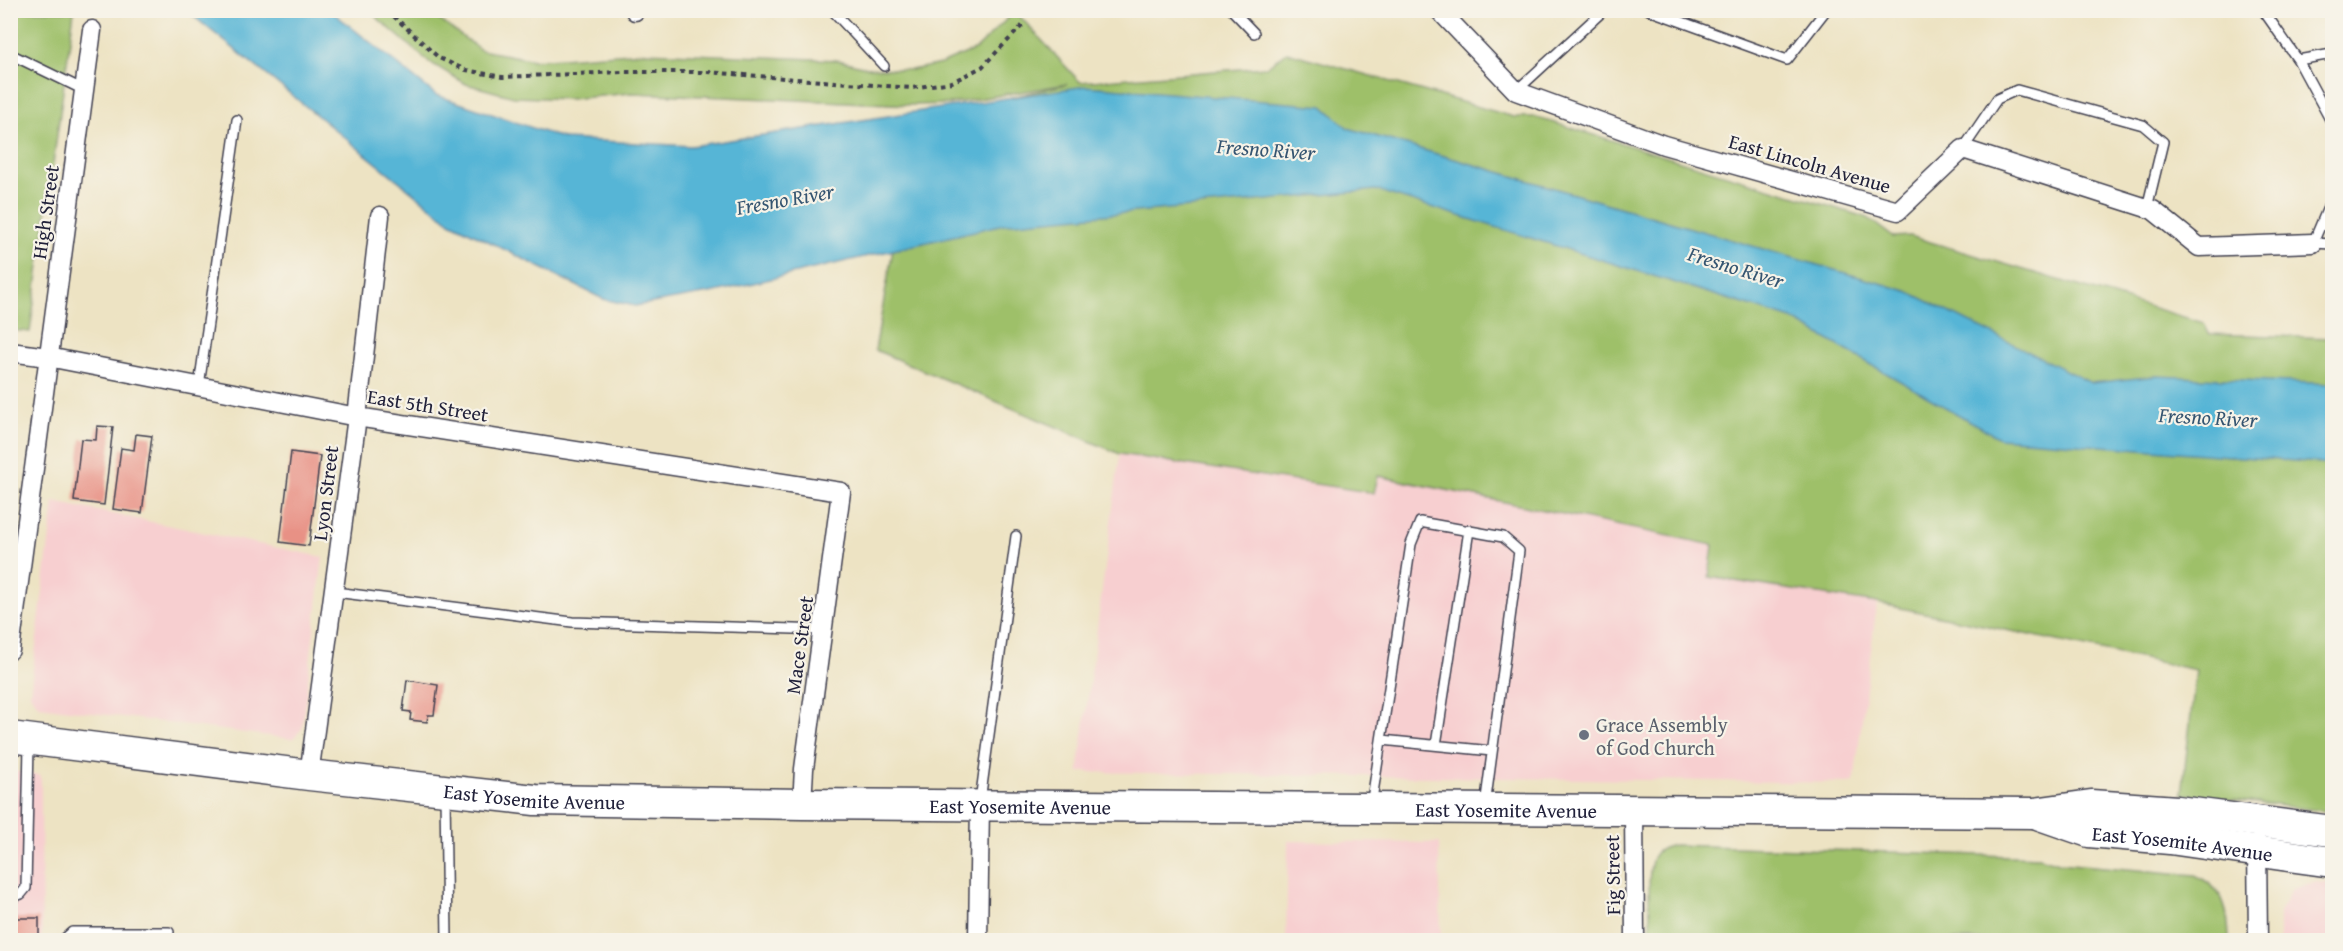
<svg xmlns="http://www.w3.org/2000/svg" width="2343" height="951" viewBox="0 0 2343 951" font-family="'Gentium Book Plus',serif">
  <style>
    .built { fill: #f7cfd0 }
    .green { fill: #9ec069; stroke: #607152; stroke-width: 1.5 }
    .water { fill: #57b5d6; stroke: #3c6c88; stroke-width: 1.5 }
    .building { fill: #e89185 }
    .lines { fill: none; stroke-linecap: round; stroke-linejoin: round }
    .lane-casing { stroke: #403f4f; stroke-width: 12 }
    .street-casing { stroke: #403f4f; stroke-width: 21 }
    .primary-casing { stroke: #403f4f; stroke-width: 33 }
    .path { stroke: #403f4f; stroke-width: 4; stroke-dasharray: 4.5 4.5; stroke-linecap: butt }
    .lane { stroke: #fff; stroke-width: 9 }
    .street { stroke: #fff; stroke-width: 18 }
    .primary { stroke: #fff; stroke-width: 30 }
    .worship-dot { fill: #6b7280; stroke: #f7f3e8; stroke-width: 2 }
    .labels { text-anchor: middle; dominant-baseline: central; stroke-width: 4.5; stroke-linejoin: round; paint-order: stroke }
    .street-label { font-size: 20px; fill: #22223b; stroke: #f7f3e8 }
    .worship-label { font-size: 20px; fill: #5b616d; stroke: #f7f3e8; text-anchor: start }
    .water-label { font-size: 21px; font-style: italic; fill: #355571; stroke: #f7f3e8 }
  </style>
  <rect width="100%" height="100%" fill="#f7f3e8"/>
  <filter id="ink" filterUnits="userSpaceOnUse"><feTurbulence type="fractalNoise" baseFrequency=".0167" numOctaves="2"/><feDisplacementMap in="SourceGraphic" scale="12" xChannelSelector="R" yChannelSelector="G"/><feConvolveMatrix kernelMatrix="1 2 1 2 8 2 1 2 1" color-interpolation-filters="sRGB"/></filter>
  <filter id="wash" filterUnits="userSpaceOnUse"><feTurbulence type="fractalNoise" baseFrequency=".008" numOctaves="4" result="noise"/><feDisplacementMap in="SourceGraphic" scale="24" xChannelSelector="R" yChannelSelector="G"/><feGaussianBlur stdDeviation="1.35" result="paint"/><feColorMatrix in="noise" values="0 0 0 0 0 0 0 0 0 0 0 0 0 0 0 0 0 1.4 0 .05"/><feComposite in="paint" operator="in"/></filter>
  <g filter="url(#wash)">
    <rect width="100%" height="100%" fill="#ede3c3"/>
    <!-- built -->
    <path class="built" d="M1120 454 1374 493 1377 475 1713 545 1710 577 1877 603 1854 783 1078 772Z
      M54 502 323 557 302 729 292 739 39 706 30 694Z
      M11 771 41 775 42 940H11Z
      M1288 841 1439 843 1441 940H1286Z
      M2314 882 2332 884V940H2279V913L2292 889Z"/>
    <!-- green -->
    <path class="green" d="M11 11H74L30 332 11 330Z
      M369 11H427L481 50 534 60 645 52 838 60 870 68 911 70 941 64 976 49 1015 11 1080 82 1266 67 1287 52 1514 117H1535L1868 218 1893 237 1910 236 2204 323 2209 334 2332 338V812L2182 794 2196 670 1877 603 1709 577 1713 545 1378 476 1374 493 1120 454 875 350 916 120 1067 84 948 104 913 105 631 93 571 99 514 97 466 84 429 62Z
      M1674 845 2040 857 2059 863 2195 875C2225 889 2228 909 2229 940H1651C1651 921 1645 872 1654 856 1658 849 1666 847 1674 845Z"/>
    <!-- water -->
    <path class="water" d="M187 11H331L436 95 565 139 691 146 1086 86 1323 106 1348 128 1907 291 2091 383 2157 376 2332 384V464L1999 438 1792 319 1376 190 1004 224 715 292 635 306 603 299 450 222Z"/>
    <g id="blocks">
      <!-- building -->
      <path class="building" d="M97 426 113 427 104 505 74 501 81 439 96 440Z
        M136 434 152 436 142 513 113 509 121 448 134 450Z
        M291 452 320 456 309 546 280 542Z
        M407 680 438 685 434 715H428L427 722 410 720 411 712 403 711Z
        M10 918H39V940H10Z"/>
    </g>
  </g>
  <g filter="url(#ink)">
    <use href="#blocks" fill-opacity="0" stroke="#403f4f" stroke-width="1.5"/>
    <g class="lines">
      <defs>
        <path id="lane" d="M832 10 884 66
          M1232 10 1254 33
          M1649 10 1787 60 1826 10
          M2263 10 2298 60 2332 54
          M10 54 84 90
          M2298 60 2332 123
          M1516 91 1604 10
          M1963 149 1997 99 2017 90 2143 125 2163 142 2147 208
          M2332 198 2313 243 2332 244
          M199 386 237 120
          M335 592 572 622 824 630
          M1382 740 1492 751
          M1436 745 1469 530
          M445 793 447 940
          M980 801 1016 536
          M1371 806 1411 544 1420 522 1503 537 1519 551 1485 806
          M10 898 21 894 26 888 29 745
          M63 940 72 932H169"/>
        <path id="street" d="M635 10V11
          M1439 10 1516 91 1664 145 1898 211 1963 149 2153 210 2199 247 2313 243
          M10 352 48 357 357 417 841 492 804 769 802 804
          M10 650 92 30
          M309 775 357 417 380 216
          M1634 809 1635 940
          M2257 843 2258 940
          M978 940 980 804"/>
        <g id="primary">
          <path id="s1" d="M10 737 309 775 535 800 802 804 2034 813 2091 805 2177 811 2332 831"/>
          <path id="s2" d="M2040 815 2089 832 2170 839 2332 862"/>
        </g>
      </defs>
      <!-- lane casing -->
      <use href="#lane" class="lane-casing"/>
      <!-- street casing -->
      <use href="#street" class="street-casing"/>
      <!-- primary casing -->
      <use href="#primary" class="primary-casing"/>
      <!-- path -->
      <path class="path" d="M387 10 439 58 466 70 502 77 622 72H707L912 88 952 82 982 67 1024 24"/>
      <!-- lane -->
      <use href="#lane" class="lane"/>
      <!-- street -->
      <use href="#street" class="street"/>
      <!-- primary -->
      <use href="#primary" class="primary"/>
    </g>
  </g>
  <!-- markers -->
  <circle class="worship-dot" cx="1584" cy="735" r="6"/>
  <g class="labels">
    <!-- street labels -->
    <g class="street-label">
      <text transform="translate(1810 163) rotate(16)">East Lincoln Avenue</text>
      <text transform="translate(45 212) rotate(-82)">High Street</text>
      <text transform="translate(428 405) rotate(9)">East 5th Street</text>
      <text transform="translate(325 493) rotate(-83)">Lyon Street</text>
      <text transform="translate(799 645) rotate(-82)">Mace Street</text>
      <text stroke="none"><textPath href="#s1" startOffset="528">East Yosemite Avenue</textPath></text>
      <text stroke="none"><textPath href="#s1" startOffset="1014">East Yosemite Avenue</textPath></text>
      <text stroke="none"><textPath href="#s1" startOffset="1500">East Yosemite Avenue</textPath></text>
      <text stroke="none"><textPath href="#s2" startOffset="146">East Yosemite Avenue</textPath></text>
      <text transform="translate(1612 875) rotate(-91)">Fig Street</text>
    </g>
    <!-- worship labels -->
    <g class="worship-label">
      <text x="1596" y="724">Grace Assembly<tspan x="1596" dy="23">of God Church</tspan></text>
    </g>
    <!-- water labels -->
    <g class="water-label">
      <text transform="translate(1266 149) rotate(4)">Fresno River</text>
      <text transform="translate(785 199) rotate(-10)">Fresno River</text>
      <text transform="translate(1736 267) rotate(17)">Fresno River</text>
      <text transform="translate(2208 417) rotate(3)">Fresno River</text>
    </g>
  </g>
  <!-- margin -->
  <rect width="2343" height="951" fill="none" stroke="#f7f3e8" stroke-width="36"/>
</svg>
